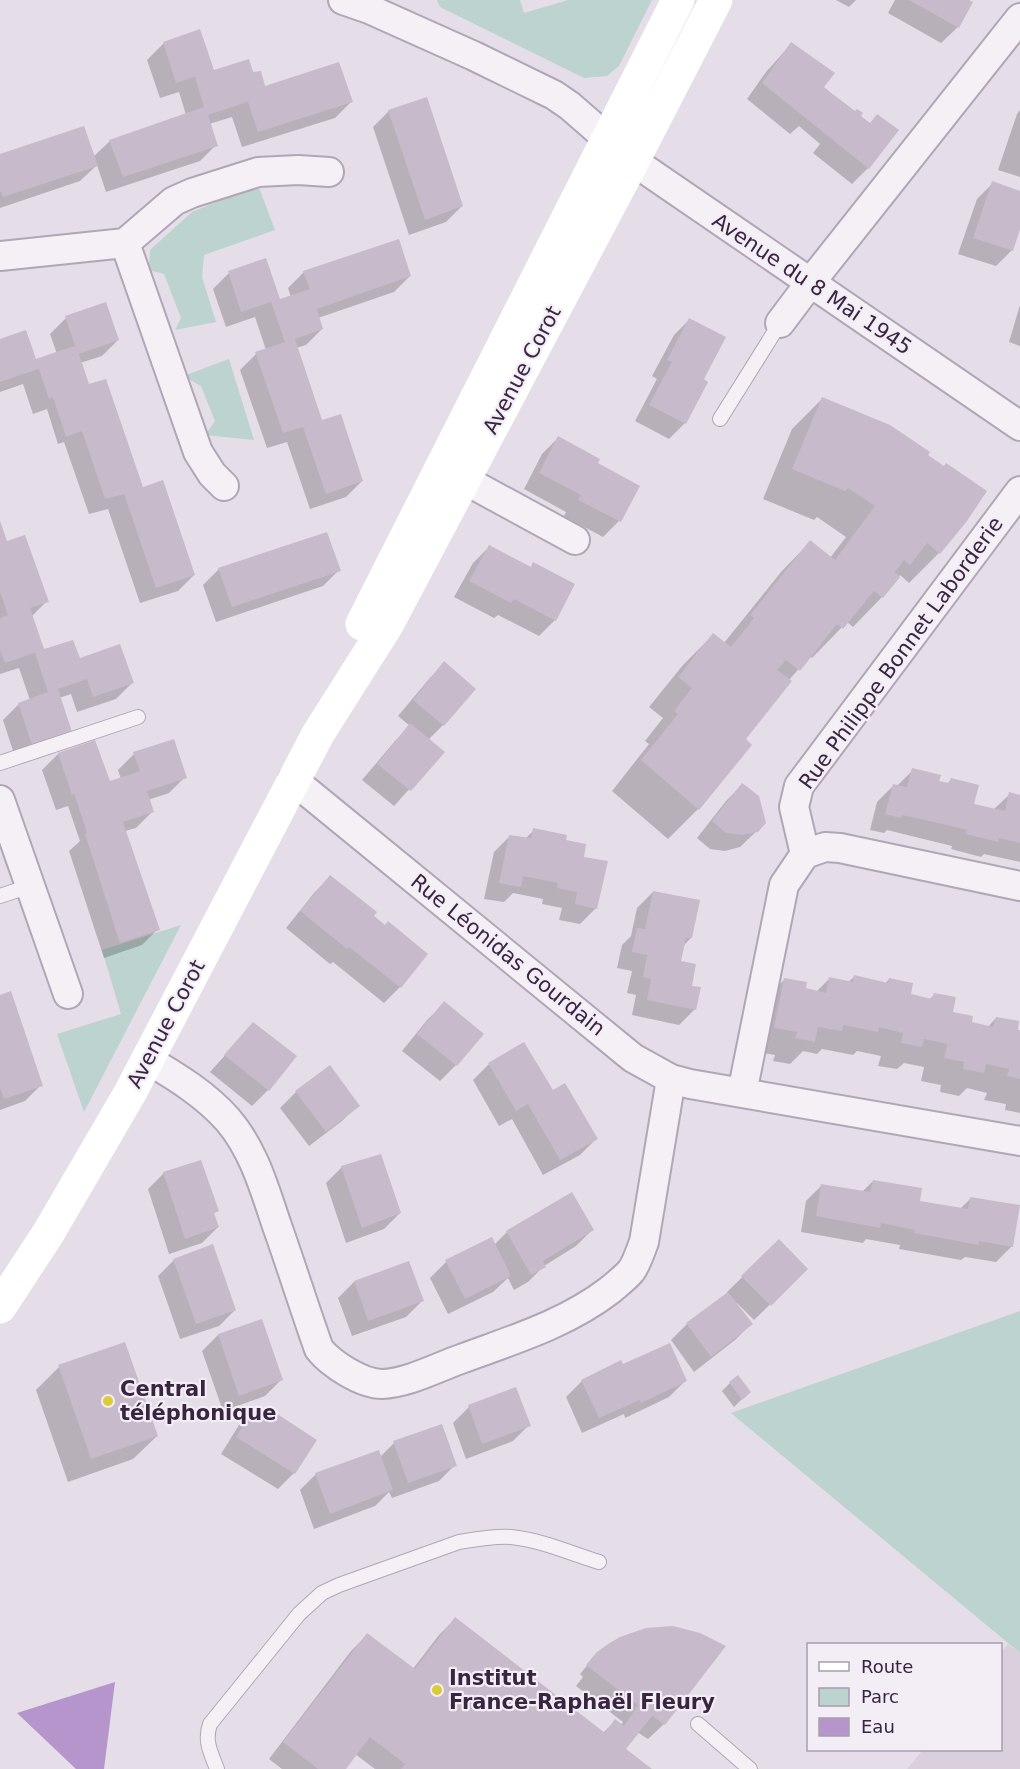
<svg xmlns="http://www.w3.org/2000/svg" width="1020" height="1769" viewBox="0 0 1020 1769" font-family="'DejaVu Sans',sans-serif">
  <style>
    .built { fill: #d9cfdd }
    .green { fill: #bdd3cf }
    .water { fill: #b595cc }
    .shadow { fill: #0003 }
    .building { fill: #c6bacb }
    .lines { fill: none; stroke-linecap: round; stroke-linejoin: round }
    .lane-casing { stroke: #b1a6b6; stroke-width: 16 }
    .street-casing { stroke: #b1a6b6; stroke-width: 32 }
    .lane { stroke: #f5f0f6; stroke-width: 14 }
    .street { stroke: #f5f0f6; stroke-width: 28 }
    .secondary { stroke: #fff; stroke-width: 33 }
    .poi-dot { fill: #d9cc37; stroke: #f3edf6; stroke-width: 2 }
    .labels { text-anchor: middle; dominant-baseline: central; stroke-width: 4.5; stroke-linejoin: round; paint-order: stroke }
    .street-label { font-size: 21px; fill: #382540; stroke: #f3edf6 }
    .poi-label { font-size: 21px; font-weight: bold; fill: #382540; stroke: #f3edf6; text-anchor: start }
  </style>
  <rect width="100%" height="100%" fill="#e5dde8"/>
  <!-- built -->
  <path class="built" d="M1008 1644 1020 1653V1769H907L923 1750H1000L1001 1653Z"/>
  <!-- green -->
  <path class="green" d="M437 0H520L524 13 568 0H652L619 66 607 76 584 78 440 7Z
    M258 185 275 230 204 255 202 277 216 322 175 330 181 318 164 274 149 270 150 250 192 212Z
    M229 359 254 440 205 435 215 421 201 386 183 376Z
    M181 925 84 1112 57 1034 121 1014 102 950Z
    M1020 1311V1653L731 1413Z"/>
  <!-- water -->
  <path class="water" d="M115 1682 104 1769H76L17 1713Z"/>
  <!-- shadow -->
  <path class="shadow" d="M836 0H856L849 7Z
    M895 0H966L971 3 957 28 941 43 888 13Z
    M200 31 213 72 252 74 264 88 351 102 335 118 242 147 232 117 209 124 216 145 200 161 106 192 97 165 80 181 0 208V156L93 157 110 141 186 115 179 92 160 98 147 60 163 44Z
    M791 44 822 87 889 141 868 168 852 184 813 153 820 144 799 126 790 134 747 99 766 72Z
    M1020 110V177L998 170 1017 114Z
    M389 111 462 206 446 222 409 235 373 127Z
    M993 183 1020 192V225L1012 250 996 266 958 254 977 199Z
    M304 272 410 276 394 292 318 318 322 329 306 345 296 348 321 422 362 481 346 497 310 509 287 442 267 448 240 370 256 354 266 350 255 317 226 327 213 289 229 273 279 301 291 297 288 288Z
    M1020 305V346L1009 342Z
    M66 318 118 340 102 356 80 363 88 386 142 489 194 575 178 591 140 603 108 509 89 514 64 442 58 444 47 409 33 414 23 384 0 392V341L35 361 57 354 50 334Z
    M690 319 702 380 685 423 669 439 635 421 657 379 652 376 674 335Z
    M822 399 926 456 939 553 909 583 900 575 882 597 853 627 847 622 812 658 810 656 789 680 744 740 750 745 698 809 668 839 612 791 649 744 645 741 663 718 649 707 683 665 713 635 724 643 781 572 810 542 830 558 846 537 817 517 814 520 763 499 792 429Z
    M558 438 596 464 619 521 603 537 564 516 566 512 524 489 542 454Z
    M0 525 6 543 47 601 31 617 43 651 79 660 132 683 116 699 77 712 71 694 59 698 70 731 16 760 3 720 19 704 30 700 19 668 0 674Z
    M489 547 530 568 534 564 555 620 539 636 498 615 494 618 454 597 473 563Z
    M219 569 339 570 323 586 216 622 203 585Z
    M444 663 443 725 428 740 443 752 394 806 362 780 395 741 410 726 398 716 429 679Z
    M58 754 109 783 121 779 118 770 134 754 185 777 169 793 148 800 152 812 136 828 125 831 158 929 142 945 104 958 69 851 80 841 68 806 56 810 42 770Z
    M913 770 937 782 947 784 951 780 973 805 993 810 1010 794 1020 796V862L984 854 981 857 951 849 952 846 887 830 884 833 870 830 877 802 893 786 896 787Z
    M742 785 765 823 740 847 725 851 710 849 697 838 726 801Z
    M534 830 565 841 582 858 596 908 580 924 559 920 562 908 542 904 543 899 513 893 504 902 484 899 494 852 510 836 525 839Z
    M330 877 371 916 426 954 400 987 384 1003 333 962 330 964 286 928 314 893Z
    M653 892 691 938 683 946 680 962 690 987 695 1009 679 1025 632 1015 636 995 627 993 632 971 617 968 622 945 631 936 637 908Z
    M854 977 885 984 889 979 909 996 929 1000 934 995 951 1013 970 1023 988 1027 996 1018 1016 1031 1020 1032V1113L1005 1110 1006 1104 984 1100 987 1093 967 1088 959 1096 940 1092 941 1085 921 1081 924 1067 904 1063 897 1069 878 1066 881 1056 857 1051 853 1055 822 1049 817 1054 803 1051 790 1064 773 1061 775 1055 752 1051 761 1003 785 979 804 989 816 992 829 979 848 982Z
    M0 996 41 1085 25 1101 0 1110Z
    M444 1004 481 1034 456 1065 440 1081 402 1051 428 1019Z
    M253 1024 268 1090 252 1106 210 1072Z
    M489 1064 552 1092 596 1139 580 1155 543 1175 512 1119 499 1126 473 1080Z
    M296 1092 358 1105 342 1121 309 1146 280 1108Z
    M342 1167 400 1213 384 1229 346 1243 326 1183Z
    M164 1173 217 1210 213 1214 218 1227 202 1243 169 1254 148 1189Z
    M873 1181 918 1202 960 1209 971 1198 1012 1246 996 1262 965 1257 961 1260 899 1249 900 1245 866 1239 863 1243 801 1232 806 1201 822 1185 862 1192Z
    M592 1230 576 1246 544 1266 528 1282 514 1290 508 1278 493 1292 448 1314 430 1278 446 1262 494 1245 507 1232Z
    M779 1241 806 1269 754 1320 737 1303 735 1304 751 1324 735 1340 694 1372 671 1340 687 1324 728 1294 727 1292Z
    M174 1260 235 1310 219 1326 180 1339 158 1276Z
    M354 1282 422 1301 406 1317 352 1336 338 1298Z
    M218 1335 281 1380 265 1396 223 1411 202 1351Z
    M622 1365 685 1381 669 1397 625 1418 624 1414 582 1433 566 1397 582 1381Z
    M59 1367 157 1436 133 1459 68 1482 36 1390Z
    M730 1383 749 1392 734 1407 722 1391Z
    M469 1407 529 1425 513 1441 466 1459 453 1423Z
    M255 1409 315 1441 294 1473 278 1489 221 1454 239 1425Z
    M394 1443 455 1465 439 1481 392 1498 389 1492 375 1506 314 1529 300 1490 316 1474 380 1457Z
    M455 1619 603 1733 615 1721 621 1725 623 1722 576 1686 583 1677 580 1674 590 1662 664 1724 648 1739 637 1732 624 1749 650 1769H375L355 1754 344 1769H282L269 1759 351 1651 367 1635 412 1670 439 1635Z"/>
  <!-- building -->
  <path class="building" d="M909 0H969L973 2 959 28Z
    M200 29 214 70 249 59 253 72 261 71 265 86 339 62 353 102 258 132 248 102 220 111 208 115 218 146 123 177 109 140 204 107 195 77 176 83 163 42Z
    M791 42 835 73 824 87 830 92 855 111 857 109 863 113 861 116 870 123 877 114 899 130 869 169 762 83Z
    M427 97 463 206 425 220 388 110Z
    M84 126 98 166 3 197 1 192H0V154Z
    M992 181 1020 191V229L1013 251 973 238Z
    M399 239 411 276 317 309 323 329 295 339 322 420 341 414 363 481 326 494 303 427 283 433 255 352 285 342 271 302 241 312 228 271 266 258 280 299 310 289 303 271Z
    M106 302 119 340 79 354 89 384 106 379 143 487 163 480 195 575 156 588 124 494 105 499 82 431 66 437 53 397 49 399 39 369 0 382V339L26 330 36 359 62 350 75 346 65 316Z
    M689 318 726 337 704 379 708 382 686 424 649 405 672 362 667 360Z
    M822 397 890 425 930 452 928 455 944 466 946 463 987 491 967 521 940 554 927 543 910 565 904 560 895 572 900 577 883 598 874 591 843 629 837 624 800 671 786 660 777 670 792 681 746 739 752 745 699 810 641 760 678 714 674 711 692 688 678 677 713 633 731 647 754 618 750 615 810 540 835 560 875 506 848 488 845 491 792 469Z
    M558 436 600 459 598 463 640 486 621 522 578 500 581 495 539 473Z
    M0 521 7 541 25 535 30 549 49 602 30 608 44 649 73 640 80 658 120 644 134 683 93 697 87 679 58 689 72 732 32 745 18 703 48 692 35 653 5 663 0 650V618L8 615 0 591Z
    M327 532 341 571 232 607 218 568Z
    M489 545 531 567 533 562 575 584 556 621 514 599 511 603 469 581Z
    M444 661 476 689 444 726 413 700Z
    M410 723 445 752 411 791 377 764Z
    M174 739 187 778 147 791 154 812 123 822 160 930 120 943 85 834 87 833 74 793 72 795 58 753 95 740 110 781 140 771 133 752Z
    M912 768 941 775 939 781 949 783 951 778 979 785 974 804 1005 811 1009 792 1020 795V843L999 838 998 842 966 834 967 830 934 822 902 815 901 818 885 814 893 784 907 787Z
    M742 783 759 796 766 823 758 832 742 835 726 833 712 821Z
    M533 828 567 835 566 840 586 844 584 857 608 861 597 909 575 904 577 892 557 888 558 883 523 876 521 887 499 883 509 835 531 838Z
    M330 875 377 912 374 916 385 925 388 921 428 954 401 988 349 947 347 949 300 911Z
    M653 891 700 900 692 938H686L681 961 696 964 692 986 701 987 696 1010 647 1000 651 979 643 977 647 955 632 952 637 928 645 929Z
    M854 975 888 983 889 978 913 983 911 994 932 999 934 993 956 997 953 1012 973 1016 972 1022 993 1027 996 1017 1019 1021 1018 1030H1020V1079L1007 1076 1009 1069 986 1064 984 1073 963 1069 964 1062 944 1058 947 1044 924 1039 922 1047 901 1043 903 1033 879 1027 878 1032 843 1025 842 1031 818 1027 815 1042 795 1038 797 1032 774 1028 784 978 807 982 806 988 826 993 829 977 853 982Z
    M11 991 43 1086 4 1099 0 1088V995Z
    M444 1001 484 1034 457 1066 417 1034Z
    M253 1022 297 1056 269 1091 224 1055Z
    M524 1042 553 1090 565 1083 598 1139 560 1160 528 1104 516 1111 488 1063Z
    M330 1065 360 1106 326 1132 295 1091Z
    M381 1154 401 1213 362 1228 341 1166Z
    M201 1160 219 1211 214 1213 219 1227 185 1239 163 1172Z
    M873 1180 922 1188 920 1201 968 1209 970 1197 1020 1205 1013 1247 979 1241V1245L914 1233 915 1230 881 1223 880 1228 816 1216 821 1184 870 1192Z
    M572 1192 594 1230 543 1261 546 1267 531 1275 506 1231Z
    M492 1237 511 1276 465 1299 445 1260Z
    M779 1239 808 1269 771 1306 741 1276Z
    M213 1244 236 1310 196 1324 173 1259Z
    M409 1261 424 1301 368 1321 354 1281Z
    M728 1292 753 1324 711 1357 686 1323Z
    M262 1319 283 1380 239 1396 218 1334Z
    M125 1342 158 1436 91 1459 58 1365Z
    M670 1343 687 1381 641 1403 640 1400 599 1418 581 1380 621 1360 623 1364Z
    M738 1375 751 1392 742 1400 729 1382Z
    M516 1387 531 1426 482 1444 468 1405Z
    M255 1407 268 1415 271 1410 317 1440 295 1474 236 1437Z
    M442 1424 457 1466 408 1483 393 1441Z
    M379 1450 393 1490 330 1514 315 1473Z
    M455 1617 605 1733 615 1719 624 1726 638 1705 586 1665 597 1652 608 1644 620 1637 646 1628 673 1626 700 1633 726 1646 665 1725 652 1716 626 1749 652 1769H401L405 1764 370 1737 346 1769H318L283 1742 367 1633 415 1669Z"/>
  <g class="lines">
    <defs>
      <path id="lane" d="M720 419 780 323
        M0 763 138 717
        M0 896 30 886
        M698 1724 750 1769
        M217 1769C211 1753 204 1741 210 1724L299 1614 322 1593 339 1585 459 1542C477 1539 494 1536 511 1537 541 1540 570 1553 599 1562"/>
      <path id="street" d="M343 0 369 9 474 56 554 95 570 106 633 161 1020 426
        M125 243 174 201 192 193 258 172 298 170 329 172
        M0 256 125 243 198 452 212 474 224 486
        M780 323 810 283 1020 18
        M463 479 575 540
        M293 780 633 1058 671 1079 690 1084 1020 1141
        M0 800 68 994
        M805 854 794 807 799 786 1020 491
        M148 1060C177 1077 206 1095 228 1120 253 1149 264 1187 276 1223 291 1265 304 1307 319 1349 331 1364 362 1384 382 1384 408 1383 436 1368 461 1359 512 1340 566 1324 610 1290 617 1284 625 1278 631 1271 637 1263 640 1252 644 1242L671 1079
        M742 1093 784 885 805 854 825 847 840 848 1020 886"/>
    </defs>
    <!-- lane casing -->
    <use href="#lane" class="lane-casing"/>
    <!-- street casing -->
    <use href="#street" class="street-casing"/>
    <!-- lane -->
    <use href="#lane" class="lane"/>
    <!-- street -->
    <use href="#street" class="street"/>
    <!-- secondary -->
    <path class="secondary" d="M362 624 678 0
      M0 1307 49 1232 130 1093 318 734 387 625 633 161 716 0"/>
  </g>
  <!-- markers -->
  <g class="poi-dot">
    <circle cx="108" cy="1401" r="6"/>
    <circle cx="437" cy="1690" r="6"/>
  </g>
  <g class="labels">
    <!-- street labels -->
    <g class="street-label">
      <text transform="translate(812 284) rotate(34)">Avenue du 8 Mai 1945</text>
      <text transform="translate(522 370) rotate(-62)">Avenue Corot</text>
      <text transform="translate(901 653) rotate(-54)">Rue Philippe Bonnet Laborderie</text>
      <text transform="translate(508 955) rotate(39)">Rue Léonidas Gourdain</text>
      <text transform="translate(166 1024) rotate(-62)">Avenue Corot</text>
    </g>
    <!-- poi labels -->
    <g class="poi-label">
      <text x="120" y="1389">Central<tspan x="120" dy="24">téléphonique</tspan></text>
      <text x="449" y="1678">Institut<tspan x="449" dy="24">France-Raphaël Fleury</tspan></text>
    </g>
  </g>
  <!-- legend -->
  <rect x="807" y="1643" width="195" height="108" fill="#f3edf6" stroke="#a89dad" stroke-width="1.5"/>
  <rect x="819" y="1662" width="30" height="9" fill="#ffffff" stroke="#a89dad" stroke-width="1.5"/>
  <text x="861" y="1673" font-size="18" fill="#382540">Route</text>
  <rect x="819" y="1688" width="30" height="18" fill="#bdd3cf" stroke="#a89dad" stroke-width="1.5"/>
  <text x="861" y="1703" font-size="18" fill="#382540">Parc</text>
  <rect x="819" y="1718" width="30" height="18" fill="#b595cc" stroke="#a89dad" stroke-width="1.5"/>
  <text x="861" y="1733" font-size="18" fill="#382540">Eau</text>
</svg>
